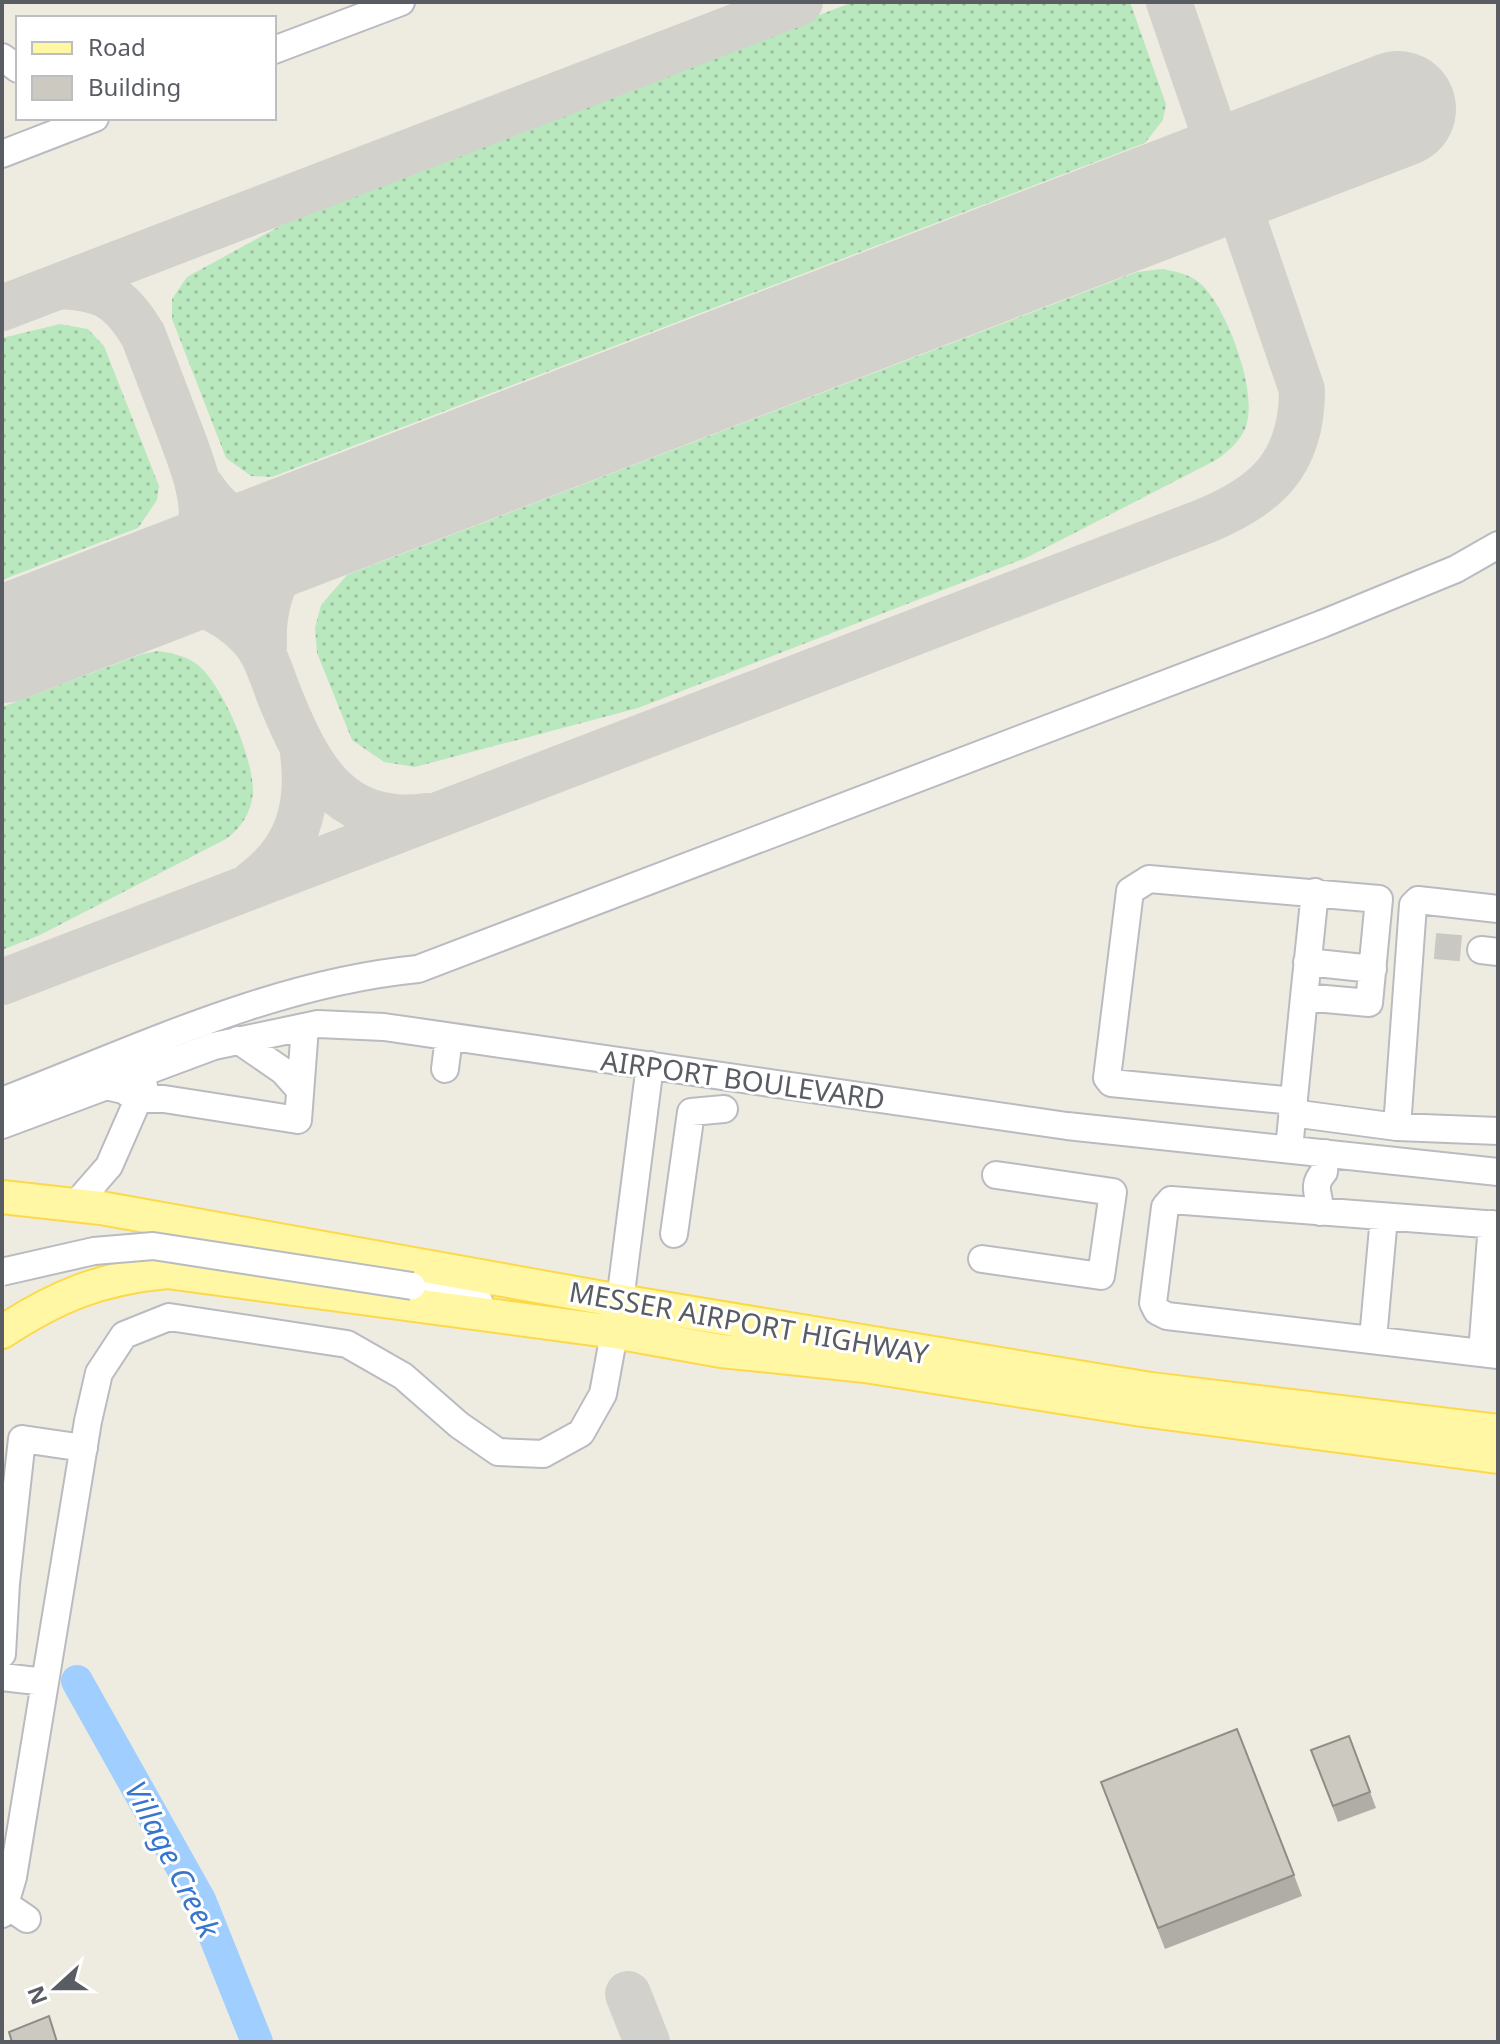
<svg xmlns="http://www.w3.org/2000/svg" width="1500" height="2044" viewBox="0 0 1500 2044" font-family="'Noto Sans',sans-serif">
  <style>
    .grass { fill: url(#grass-dots) }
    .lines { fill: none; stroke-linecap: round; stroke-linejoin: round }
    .river { stroke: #9fceff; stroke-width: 32 }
    .taxiway { stroke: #d2d1cc; stroke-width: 46 }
    .runway { stroke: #d2d1cc; stroke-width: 116 }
    .minor-tunnel { stroke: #c9c8c2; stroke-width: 26; stroke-dasharray: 26 13; stroke-linecap: butt }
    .minor-casing { stroke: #b9bbc1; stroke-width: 30 }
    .major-casing { stroke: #fdd94a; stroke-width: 36 }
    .minor { stroke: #fff; stroke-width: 26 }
    .major { stroke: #fff7a4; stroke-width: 32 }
    .minor-bridge-casing { stroke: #b9bbc1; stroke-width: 30; stroke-linecap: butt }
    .minor-bridge { stroke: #fff; stroke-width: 26 }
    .wall { fill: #afada5 }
    .building { fill: #cbc9c0; stroke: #8e8d86; stroke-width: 2 }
    .labels { text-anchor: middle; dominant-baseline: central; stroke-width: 6; stroke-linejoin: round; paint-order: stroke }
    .street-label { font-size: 28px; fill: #595d63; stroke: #fff }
    .water-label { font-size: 30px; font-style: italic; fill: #3875cc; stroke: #fff }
  </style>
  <defs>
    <pattern id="grass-dots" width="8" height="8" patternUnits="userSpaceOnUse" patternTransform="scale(2)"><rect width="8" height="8" fill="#bae8be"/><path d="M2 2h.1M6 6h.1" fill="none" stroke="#9abf9e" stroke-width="1.8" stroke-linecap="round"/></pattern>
  </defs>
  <rect width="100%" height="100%" fill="#eeece1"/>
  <!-- grass -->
  <path class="grass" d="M853 2H1130L1166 104 1163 120 1145 143 272 477 251 476 226 458 172 319V299L187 277 302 214Z
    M1161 269C1175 271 1190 274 1201 284 1227 308 1260 395 1245 429 1239 442 1228 452 1216 460L1026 558 638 708 415 767 384 762 352 740 317 653 315 628 321 605 347 575 1137 272Z
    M60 324 88 329 104 346 159 486 157 500 138 528 2 580V338Z
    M158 651C172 653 187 656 198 665 224 687 254 760 253 793 251 813 241 828 226 839L40 935 2 950V707L142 654Z"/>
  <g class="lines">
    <!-- river -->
    <path class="river" d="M77 1681 200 1900 257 2042"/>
    <!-- taxiway -->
    <path class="taxiway" d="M59 286C104 288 120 297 143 335 156 368 168 401 181 434 207 503 220 544 149 588
      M2 308 800 2
      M203 489C224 521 253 532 289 534
      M205 497 260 644
      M140 591C183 595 221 605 251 637 266 653 272 677 280 697 308 766 339 828 427 816
      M264 647C261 590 285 551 330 519
      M253 883C298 850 310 806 303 753
      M2 982 1200 523C1266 497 1302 464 1302 390L1169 2
      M628 1994 647 2042"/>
    <!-- runway -->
    <path class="runway" d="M2 645 1398 109"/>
    <!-- minor-tunnel -->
    <path class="minor-tunnel" d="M1435 946 1481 950"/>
    <defs>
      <path id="minor" d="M274 50 401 2
        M2 57 18 69
        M2 154 95 118
        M1498 909 1418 900 1413 905 1397 1127 1498 1131
        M1481 950 1498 952
        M1307 962 1373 969
        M1304 997 1315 892
        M238 1040 283 1071 300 1090
        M445 1069 449 1037
        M106 1086 123 1090 138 1099H164L298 1120 305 1027
        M2 1101C137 1049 273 983 418 969L1322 624 1456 569 1498 545
        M1292 1113 1397 1127
        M2 1125 214 1046 318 1024 384 1027 1067 1126 1498 1172
        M1289 1149 1304 997 1369 1003 1379 899 1149 879 1130 891 1107 1078 1111 1083 1294 1101
        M75 1205 109 1166 144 1086
        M1320 1212C1321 1196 1310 1187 1324 1172L1325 1153
        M1498 1225 1171 1200 1165 1207 1153 1303 1157 1311 1167 1316 1498 1355
        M674 1234 691 1112 724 1109
        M982 1259 1101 1276 1113 1192 996 1175
        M412 1286 479 1301
        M1373 1339 1384 1217
        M1482 1353 1492 1224
        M2 1583H6L2 1654
        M6 1583 22 1439 84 1448
        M2 1677 45 1682
        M5 1904 27 1919
        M2 1914 13 1877 88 1421 99 1373 124 1335 169 1317 347 1344 403 1376 459 1425 498 1452 543 1454 581 1433 603 1394 620 1301 650 1065"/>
      <path id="major" d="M2 1197 101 1208 620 1301 1151 1389 1498 1431
        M2 1332C57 1296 101 1278 167 1272L615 1332 721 1351 865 1366 1142 1410 1498 1457"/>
    </defs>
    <!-- minor casing -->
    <use href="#minor" class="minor-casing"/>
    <!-- major casing -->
    <use href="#major" class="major-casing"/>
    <!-- minor -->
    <use href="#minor" class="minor"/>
    <!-- major -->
    <use href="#major" class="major"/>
    <defs>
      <path id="minor-bridge" d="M2 1272 94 1251 153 1246 412 1286"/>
    </defs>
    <!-- minor-bridge casing -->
    <use href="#minor-bridge" class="minor-bridge-casing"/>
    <!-- minor-bridge -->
    <use href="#minor-bridge" class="minor-bridge"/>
  </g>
  <!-- wall -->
  <path class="wall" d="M1349 1736 1376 1808 1338 1822 1311 1750Z
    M1109 1804 1294 1875 1302 1896 1165 1949Z"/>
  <!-- building -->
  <path class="building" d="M1237 1729 1294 1875 1158 1928 1101 1782Z
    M1349 1736 1370 1792 1333 1806 1311 1750Z
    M49 2016 57 2042H12L9 2032Z"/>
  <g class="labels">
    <!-- street labels -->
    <g class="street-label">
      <text transform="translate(743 1079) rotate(8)">AIRPORT BOULEVARD</text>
      <text transform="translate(749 1322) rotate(10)">MESSER AIRPORT HIGHWAY</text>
    </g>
    <!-- water labels -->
    <g class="water-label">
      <text transform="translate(173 1859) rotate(63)">Village Creek</text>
    </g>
  </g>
  <!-- border -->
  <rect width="1500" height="2044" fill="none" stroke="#595d63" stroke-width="8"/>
  <!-- legend -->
  <rect x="16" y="16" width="260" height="104" fill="#ffffff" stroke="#bdbec1" stroke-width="2"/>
  <rect x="32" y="42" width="40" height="12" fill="#fff7a4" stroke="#bdbec1" stroke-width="2"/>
  <text x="88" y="56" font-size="24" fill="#595d63">Road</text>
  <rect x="32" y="76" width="40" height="24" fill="#cbc9c0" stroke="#bdbec1" stroke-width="2"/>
  <text x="88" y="96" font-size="24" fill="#595d63">Building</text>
  <!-- north arrow -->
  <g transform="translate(56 1988) rotate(249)" stroke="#ffffff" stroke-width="6" paint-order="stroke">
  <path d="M0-6L14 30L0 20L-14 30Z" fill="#595d63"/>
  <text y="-12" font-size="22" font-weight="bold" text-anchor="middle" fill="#595d63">N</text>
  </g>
</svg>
